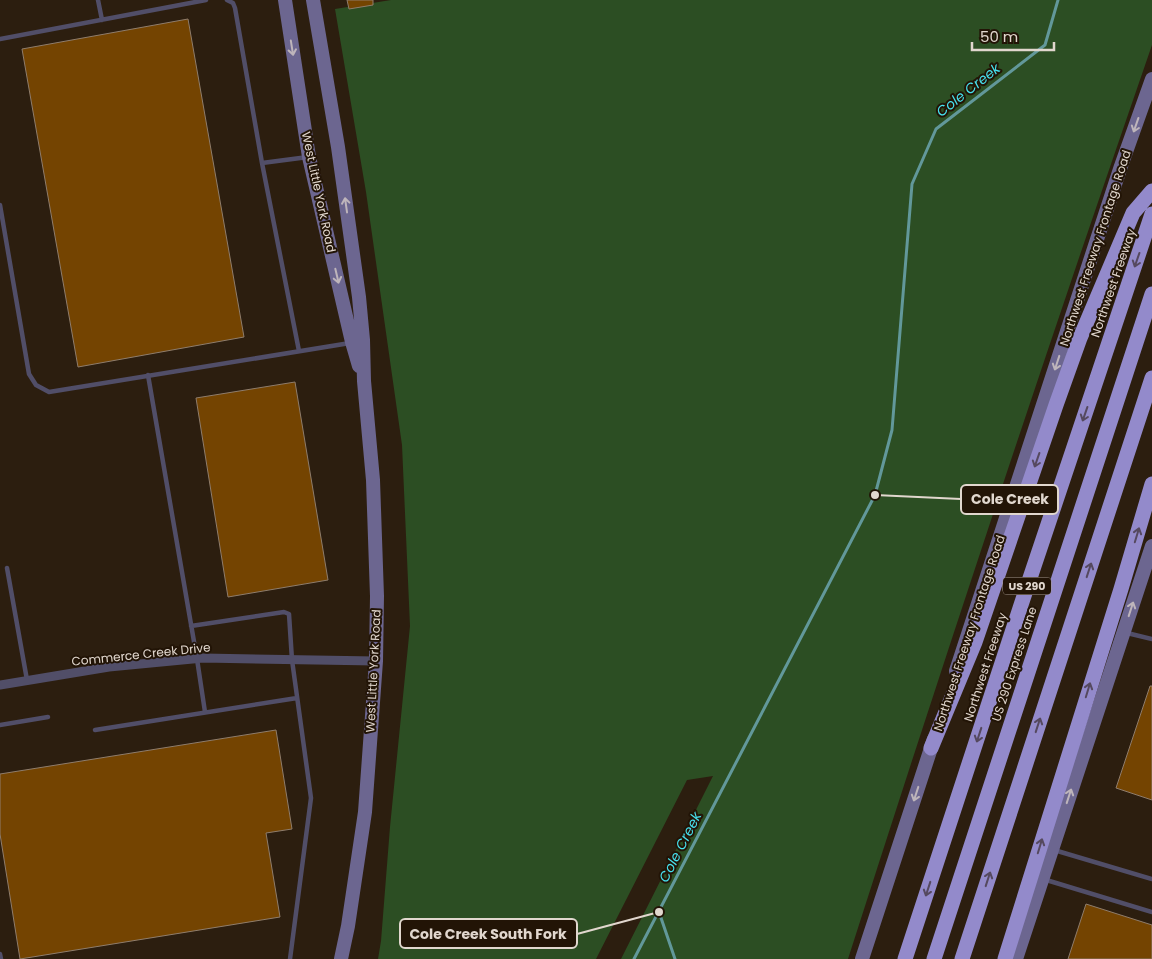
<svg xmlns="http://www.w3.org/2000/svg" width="1152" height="959" viewBox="0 0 1152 959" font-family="Poppins,sans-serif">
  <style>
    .green { fill: #2c4e23 }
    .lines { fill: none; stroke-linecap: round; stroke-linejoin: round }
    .stream { stroke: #62989a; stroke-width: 3 }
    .building { fill: #744401; stroke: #8f7d6c }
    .service { stroke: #514e68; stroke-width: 4.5 }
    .minor { stroke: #514e68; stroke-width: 9 }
    .secondary { stroke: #6c6690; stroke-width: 14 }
    .motorway { stroke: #938acb; stroke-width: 15 }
    .oneway { stroke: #beb5bb }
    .oneway2 { stroke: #55495f }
    .labels { text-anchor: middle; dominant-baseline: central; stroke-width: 4; stroke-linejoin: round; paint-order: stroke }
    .shield { fill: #221406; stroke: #a89c92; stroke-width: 1 }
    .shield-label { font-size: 11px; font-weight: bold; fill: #e1d7ce }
    .street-label { font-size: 12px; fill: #e1d7ce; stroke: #221406 }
    .water-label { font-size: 14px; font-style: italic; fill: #47e1ee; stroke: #221406 }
    .leader { fill: none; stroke: #e1d7ce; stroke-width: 2 }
    .callout-dot { fill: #e1d7ce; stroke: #221406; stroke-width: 2 }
    .callout { fill: #221406; stroke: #e1d7ce; stroke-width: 2 }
    .callout-label { font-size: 14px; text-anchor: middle; font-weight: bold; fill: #e1d7ce }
  </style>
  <rect width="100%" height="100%" fill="#2c1e0f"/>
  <!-- green -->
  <path class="green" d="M391 0H1152V45C1047 348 946 653 848 959H621L713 776 687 780 596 959H378L381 941 390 827 410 626 402 445 366 192 335 9Z"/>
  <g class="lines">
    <!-- stream -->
    <path class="stream" d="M659 912 675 959
      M634 959 875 495 892 430 912 184 936 129 1045 45 1058 0"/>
  </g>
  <!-- building -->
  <path class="building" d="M347 0H373V5L349 9Z
    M188 19 244 337 78 367 22 49Z
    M295 382 328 580 228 597 196 398Z
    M1150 686H1152V800L1116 788Z
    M276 730 292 829 266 833 280 917 20 959 0 834V774Z
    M1086 904 1152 925V959H1068Z"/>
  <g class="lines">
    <!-- service -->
    <path class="service" d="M98 0 102 20
      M227 0 233 3 235 8 262 163 308 157
      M0 39 206 0
      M262 163 299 351
      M0 205 29 374 36 385 49 392 350 343
      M148 375 197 659 205 712
      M7 568 27 680
      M191 626 284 612 289 614 292 660 311 798 290 959
      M1127 633 1152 639
      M0 725 48 717
      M95 730 297 698
      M1054 850 1152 879
      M1043 879 1152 912
      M0 954 1 959"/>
    <!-- minor -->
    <path class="minor" d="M0 685 109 667 203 658 376 661"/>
    <!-- secondary -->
    <path class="secondary" d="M285 0 309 157 352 342 359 366
      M313 0 338 147 359 297 363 340 364 381 373 480 377 596 376 661 365 812 348 926 341 959
      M956 671 1121 166 1152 79
      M862 959 934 739
      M1016 959 1152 546"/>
    <!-- motorway -->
    <path class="motorway" d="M931 748 975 642 1056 405 1080 338 1133 213 1152 191
      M905 959 1020 608 1152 214
      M934 959 1152 294
      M962 959 1152 378
      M1005 959 1121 589 1152 484"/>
  </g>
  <!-- one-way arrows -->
  <defs><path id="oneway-shaft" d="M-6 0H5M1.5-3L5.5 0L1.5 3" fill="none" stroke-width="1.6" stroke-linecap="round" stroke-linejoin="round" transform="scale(1.25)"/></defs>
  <g class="oneway">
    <use href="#oneway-shaft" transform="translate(292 48) rotate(81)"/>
    <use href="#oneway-shaft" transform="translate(1136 125) rotate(109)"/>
    <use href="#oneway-shaft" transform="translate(346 205) rotate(-98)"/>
    <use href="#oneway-shaft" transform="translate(337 276) rotate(77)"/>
    <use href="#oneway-shaft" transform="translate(1057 363) rotate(108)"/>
    <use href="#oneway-shaft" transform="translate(1131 609) rotate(-72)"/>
    <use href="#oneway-shaft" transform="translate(916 794) rotate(108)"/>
    <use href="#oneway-shaft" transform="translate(1069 796) rotate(-72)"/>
  </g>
  <g class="oneway2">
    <use href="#oneway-shaft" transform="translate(1137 260) rotate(109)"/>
    <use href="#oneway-shaft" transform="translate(1085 414) rotate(109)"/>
    <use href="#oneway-shaft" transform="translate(1037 460) rotate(109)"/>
    <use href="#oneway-shaft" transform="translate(1137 535) rotate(-73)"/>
    <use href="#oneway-shaft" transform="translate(1089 570) rotate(-72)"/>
    <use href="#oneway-shaft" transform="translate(1088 690) rotate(-73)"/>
    <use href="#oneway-shaft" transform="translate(1038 725) rotate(-72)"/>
    <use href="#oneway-shaft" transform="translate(979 735) rotate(108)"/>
    <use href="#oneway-shaft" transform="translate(1040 846) rotate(-73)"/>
    <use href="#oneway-shaft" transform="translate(988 879) rotate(-72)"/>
    <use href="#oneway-shaft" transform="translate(928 889) rotate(108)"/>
  </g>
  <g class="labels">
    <!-- shield labels -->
    <rect class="shield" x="1003" y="577.5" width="48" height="17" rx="4"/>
    <g class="shield-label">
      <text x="1027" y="586">US 290</text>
    </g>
    <!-- street labels -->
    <g class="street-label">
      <text transform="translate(319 192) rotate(78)">West Little York Road</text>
      <text transform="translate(1095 248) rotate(-72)">Northwest Freeway Frontage Road</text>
      <text transform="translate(1113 283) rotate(-71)">Northwest Freeway</text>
      <text transform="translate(969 633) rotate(-72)">Northwest Freeway Frontage Road</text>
      <text transform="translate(141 654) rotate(-6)">Commerce Creek Drive</text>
      <text transform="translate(1014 664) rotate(-72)">US 290 Express Lane</text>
      <text transform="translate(985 667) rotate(-72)">Northwest Freeway</text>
      <text transform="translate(373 671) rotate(-87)">West Little York Road</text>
    </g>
    <!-- water labels -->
    <g class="water-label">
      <text transform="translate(968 90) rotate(-38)">Cole Creek</text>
      <text transform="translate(680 847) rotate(-63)">Cole Creek</text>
    </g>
  </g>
  <!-- callouts -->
  <path class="leader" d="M875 495L961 499M659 912L577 934"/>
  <g class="callout-dot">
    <circle cx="875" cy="495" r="5"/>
    <circle cx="659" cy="912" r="5"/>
  </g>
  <g class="callout">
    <rect x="961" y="485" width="97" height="29" rx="5"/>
    <rect x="400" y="919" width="177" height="29" rx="5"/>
  </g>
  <g class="callout-label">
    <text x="1010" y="504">Cole Creek</text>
    <text x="488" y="939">Cole Creek South Fork</text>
  </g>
  <!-- scale -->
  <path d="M972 42v8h82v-8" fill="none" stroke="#e1d7ce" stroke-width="2.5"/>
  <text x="980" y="42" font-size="15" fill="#e1d7ce" stroke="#221406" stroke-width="4" paint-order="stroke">50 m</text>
</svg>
